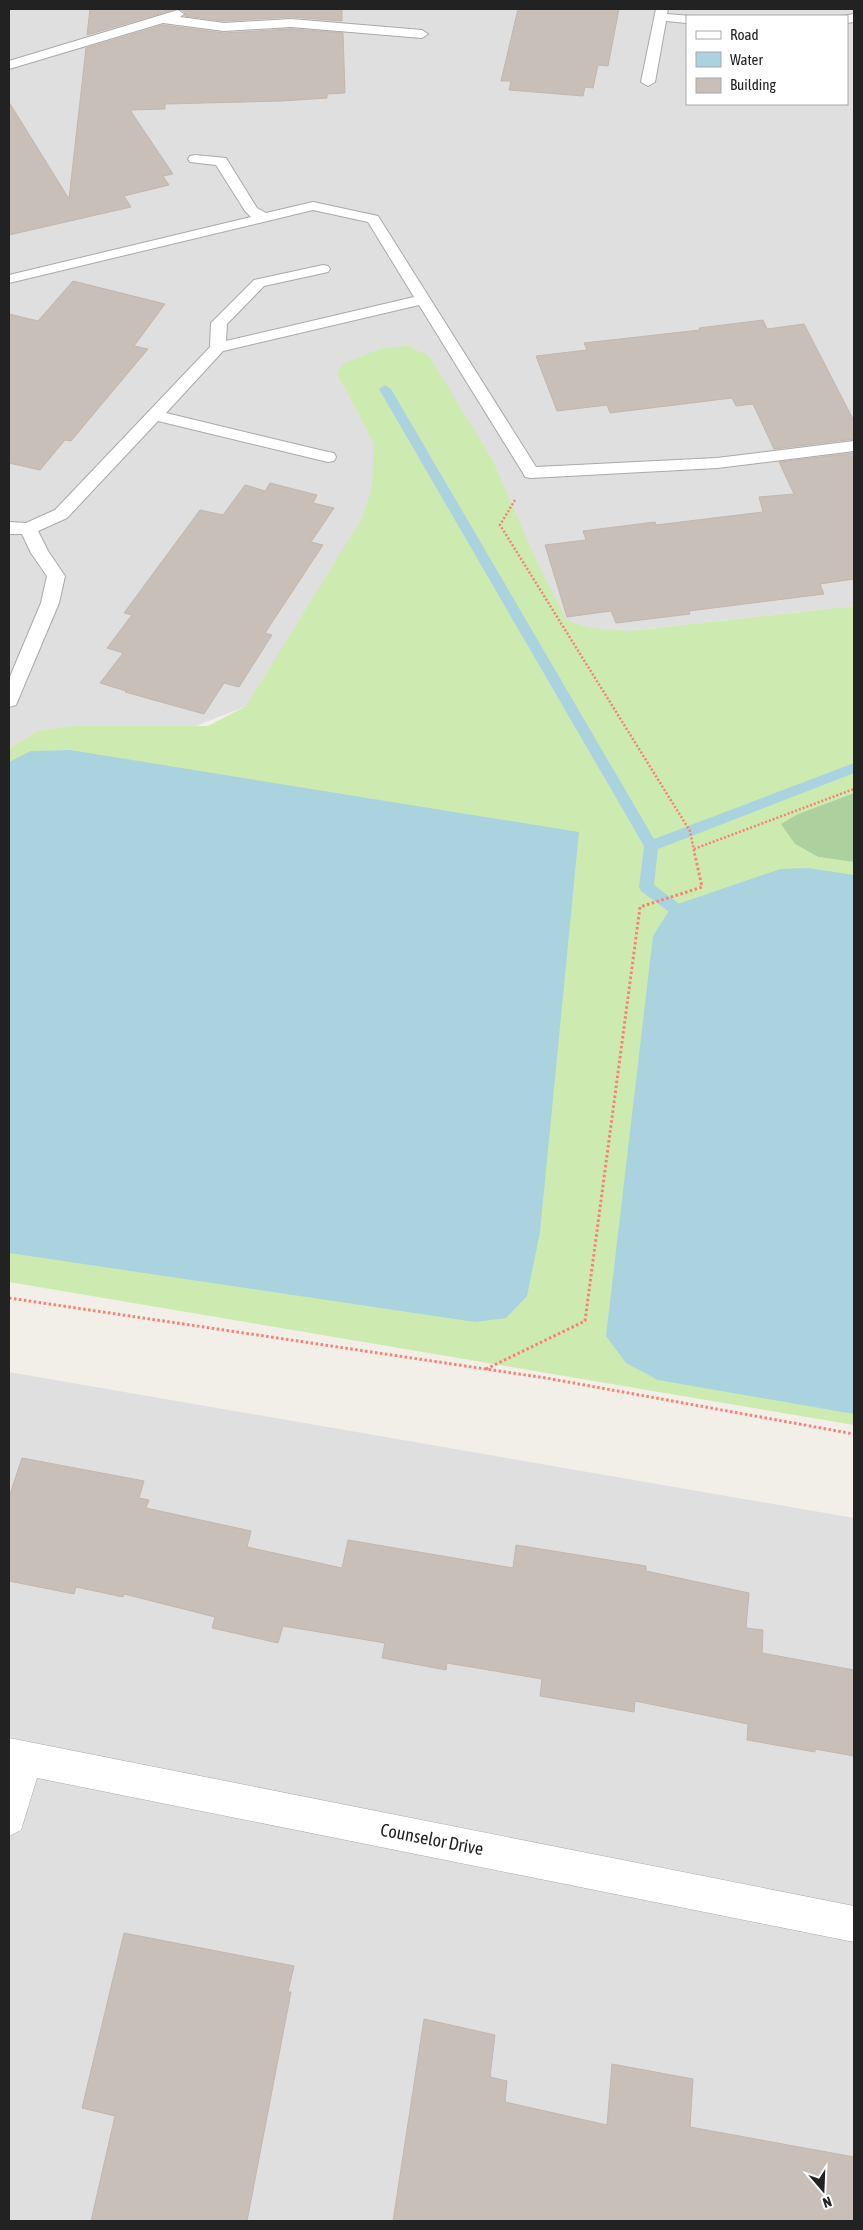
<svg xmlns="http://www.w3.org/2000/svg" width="863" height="2230" viewBox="0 0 863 2230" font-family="'Asap Condensed',sans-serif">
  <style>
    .residential { fill: #e0dfdf; fill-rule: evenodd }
    .grass { fill: #cdebb0 }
    .forest { fill: #add19e }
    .water { fill: #aad3df }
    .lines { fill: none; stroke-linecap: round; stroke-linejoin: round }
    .stream { fill: #aad3df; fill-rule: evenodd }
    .building { fill: #c7bfb8; stroke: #c4b6ab }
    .service-casing { stroke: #a9a9a9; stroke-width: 2 }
    .minor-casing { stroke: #a9a9a9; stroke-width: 1 }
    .path-far1 { stroke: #fa8072; stroke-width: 2.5; stroke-dasharray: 2 2; stroke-linecap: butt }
    .path { stroke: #fa8072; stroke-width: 3; stroke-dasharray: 2.5 2.5; stroke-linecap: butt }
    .service { fill: #fff; fill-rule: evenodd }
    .minor { fill: #fff; fill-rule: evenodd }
    .labels { text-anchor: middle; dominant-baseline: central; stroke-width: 4; stroke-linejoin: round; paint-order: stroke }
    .near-street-label { font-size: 18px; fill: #222; stroke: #fff }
  </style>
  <rect width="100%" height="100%" fill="#f2efe9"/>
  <!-- residential -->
  <path class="residential" d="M9 9H854V606L629 631 246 706 196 726H71L37 731 9 749ZM687 16H847V104H687Z
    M9 1372 854 1518V2221H9Z"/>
  <!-- grass -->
  <path class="grass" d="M408 346 429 356 492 459 539 566 567 621 592 628 629 631 854 606V793L798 814 795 844 818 857 854 862V1425L9 1282V749L37 731 71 726H208L246 706 362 518 372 487 374 444 337 373 344 363 383 348Z"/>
  <!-- forest -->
  <path class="forest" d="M854 793V862L818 857 795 844 781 824 798 814Z"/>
  <!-- water -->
  <path class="water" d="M70 750 579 832 540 1232 527 1296 506 1318 475 1322 9 1253V762L31 751Z
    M808 868 854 875V1414L658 1380 626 1363 606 1336 653 936 672 906 780 869Z"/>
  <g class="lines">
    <!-- stream -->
    <path class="stream" d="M385 385 391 389 654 839 854 763V773L658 849 654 885 694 915 696 919 694 923 689 925 684 923 641 891 639 887 644 846 379 389Z"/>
  </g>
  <!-- building -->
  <path class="building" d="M90 9H176L87 35Z
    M180 9H342V21L291 17 224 21 185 16V12Z
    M518 9H619L608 66 598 65 593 88 585 87 583 96 509 90 511 81H501Z
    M163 25 224 33 291 29 343 33 345 93 327 94V98L282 101 165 104V109L130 110 173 174 163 176 169 185 124 196 131 207 9 235V102L69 199 86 48Z
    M73 281 165 304 134 346 148 349 71 441 65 440 40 470 9 463V314L38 321Z
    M763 320 767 329 804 324 854 421V439L774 449 753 404 736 406 732 398 610 413 607 405 557 411 536 356 587 350 584 343 700 330 699 328Z
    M854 453V579L820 584 824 594 689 611 690 614 616 623 611 611 567 617 545 545 586 540 583 531 655 522 656 525 763 512 759 497 794 494 779 462Z
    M270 483 317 495 313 503 334 508 311 542 323 545 265 633 272 635 239 687 224 683 204 714 125 692 126 691 100 683 123 653 107 648 132 615 124 613 200 510 223 515 245 485 265 491Z
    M22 1458 144 1481 139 1498 149 1500 146 1508 251 1531 247 1547 342 1568 348 1540 513 1568 516 1545 646 1566V1571L749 1593 746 1628 763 1630 762 1653 854 1670V1756L815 1749V1752L747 1740 748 1724 635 1701 634 1712 540 1696 542 1679 447 1663 446 1670 382 1658 385 1643 283 1626 278 1643 212 1628 215 1617 124 1594 123 1597 76 1587 74 1594 9 1581V1497Z
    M124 1933 294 1966 288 1992H291L247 2221H91L115 2116 82 2108Z
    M424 2019 495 2035 490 2077 507 2081 505 2102 607 2125 612 2064 693 2079 690 2127 854 2157V2221H393Z"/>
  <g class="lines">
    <defs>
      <path id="service" d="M656 9H668L667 14 691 16H687V23L666 21 655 82 648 86 641 82Z
        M178 10 184 14 180 17 224 23 291 19 422 30 428 34 422 38 291 27 224 31 163 23 9 69V61Z
        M854 14V22L847 23V16H843Z
        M195 155 226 158 257 208 266 213 313 202 378 216 536 467 717 458 854 441V451L717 468 531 478 525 477 523 473 419 305 223 351 166 413 328 452 334 453 336 457 334 461 328 462 158 421 67 518 38 531 48 551 65 576 59 603 18 700 16 705 9 707V679L41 603 47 576 31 553 22 534H9V522L26 523 55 510 210 347 211 323 254 280 323 265 328 266 330 269 328 272 264 286 227 324 226 341 414 297 368 222 313 210 9 283V275L251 217 245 211 216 165 190 162 188 159 190 156Z"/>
      <path id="minor" d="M9 1738 854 1906V1942L37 1778 21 1830 9 1836Z"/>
    </defs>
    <!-- service casing -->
    <use href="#service" class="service-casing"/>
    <!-- minor casing -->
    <use href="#minor" class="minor-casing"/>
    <!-- path-far1 -->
    <path class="path-far1" d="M515 500 500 525 690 831 695 856
      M694 849 854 789"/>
    <!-- path -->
    <path class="path" d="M9 1298 546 1378 854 1434
      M486 1369 585 1321 640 907 702 887 695 855"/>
    <!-- service -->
    <use href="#service" class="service"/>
    <!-- minor -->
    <use href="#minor" class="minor"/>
  </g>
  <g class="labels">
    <!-- near-street labels -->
    <g class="near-street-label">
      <text transform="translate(432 1839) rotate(11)">Counselor Drive</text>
    </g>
  </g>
  <!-- border -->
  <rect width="863" height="2230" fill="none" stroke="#222222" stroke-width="20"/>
  <!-- legend -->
  <rect x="686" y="15" width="162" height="90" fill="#ffffff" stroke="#a7a7a7"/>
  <rect x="696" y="31" width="25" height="8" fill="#ffffff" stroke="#a7a7a7"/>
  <text x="730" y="40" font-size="15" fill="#222222">Road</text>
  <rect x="696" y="52" width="25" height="15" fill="#aad3df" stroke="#a7a7a7"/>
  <text x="730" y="65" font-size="15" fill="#222222">Water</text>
  <rect x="696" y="78" width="25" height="15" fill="#c7bfb8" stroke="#a7a7a7"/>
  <text x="730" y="90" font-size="15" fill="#222222">Building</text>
  <!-- north arrow -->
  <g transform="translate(823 2190) rotate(161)" stroke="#ffffff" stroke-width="4" paint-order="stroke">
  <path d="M0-4L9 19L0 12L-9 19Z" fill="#222222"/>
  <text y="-8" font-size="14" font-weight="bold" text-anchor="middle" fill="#222222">N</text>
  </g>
</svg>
